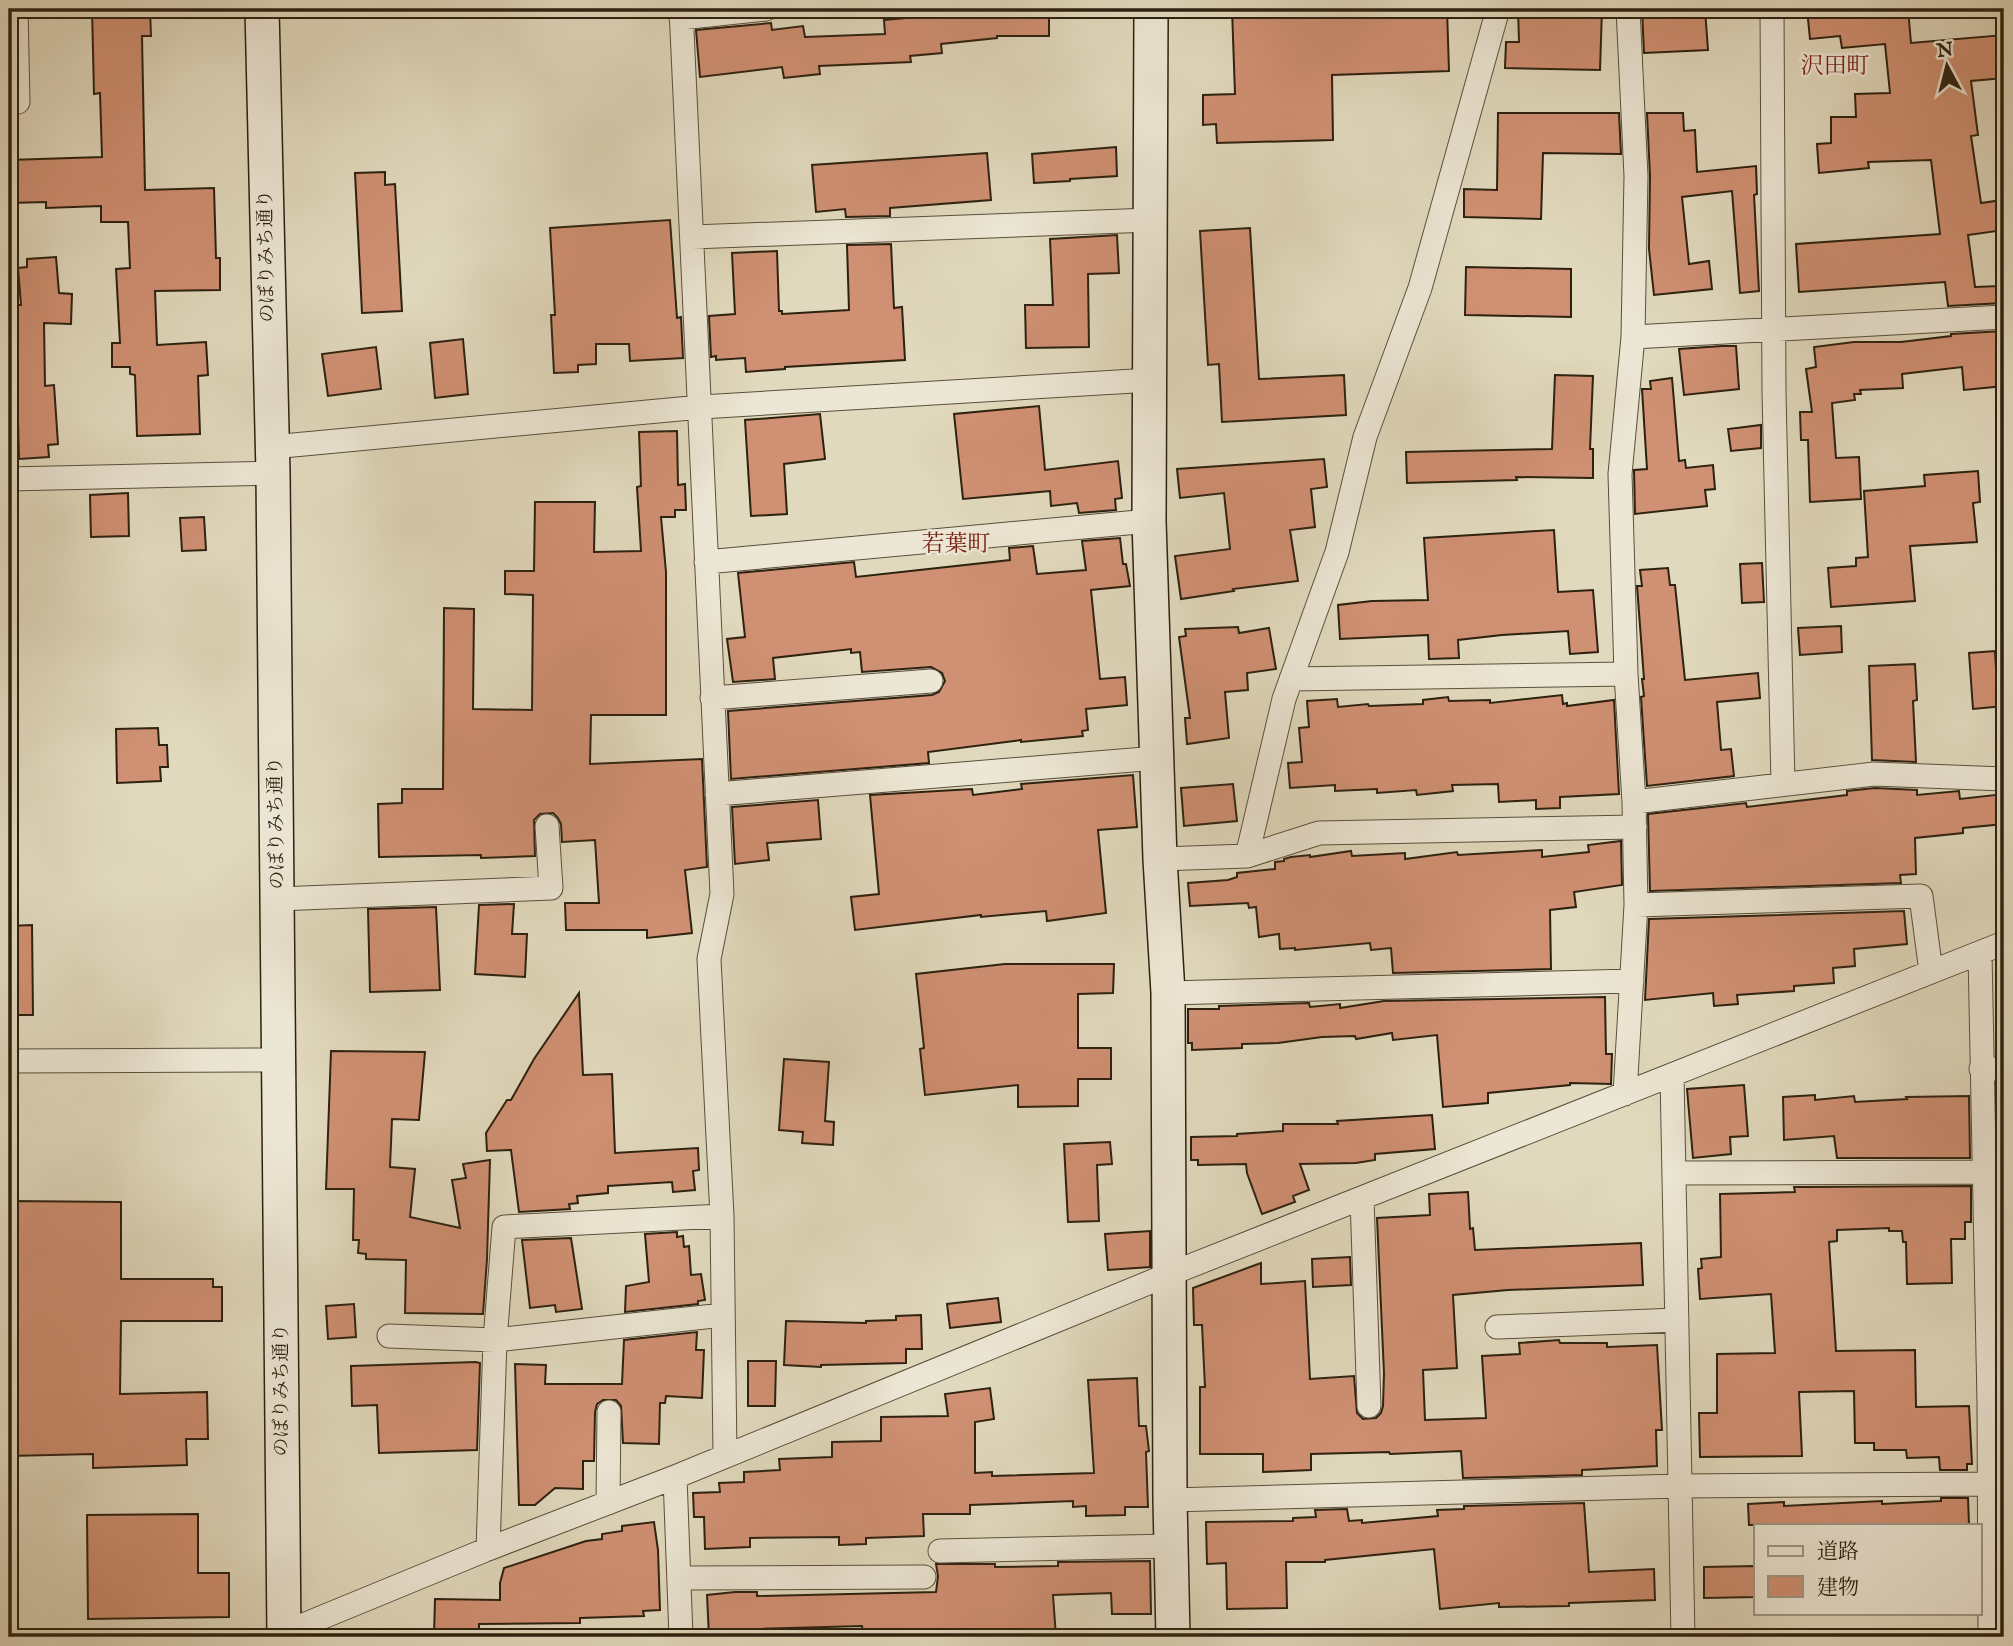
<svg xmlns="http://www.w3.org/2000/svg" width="2013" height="1646" viewBox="0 0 2013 1646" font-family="'IM FELL English','Noto Serif JP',serif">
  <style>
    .building { fill: #d09073; stroke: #2d2110; stroke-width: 2 }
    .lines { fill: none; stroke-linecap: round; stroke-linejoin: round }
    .street-casing { stroke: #5a4f3b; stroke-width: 25 }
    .secondary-casing { stroke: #2d2110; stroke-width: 36 }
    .street { stroke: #ece6d4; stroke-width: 23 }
    .secondary { stroke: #ece6d4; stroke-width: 33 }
    .labels { text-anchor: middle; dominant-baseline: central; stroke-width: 5; stroke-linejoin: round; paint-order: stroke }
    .street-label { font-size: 19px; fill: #2d2110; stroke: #ece6d4 }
    .quarter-label { font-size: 23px; fill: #7a1f14; stroke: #ece6d4 }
  </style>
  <rect width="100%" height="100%" fill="#e1d9bd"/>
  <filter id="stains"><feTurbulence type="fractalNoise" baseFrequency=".00286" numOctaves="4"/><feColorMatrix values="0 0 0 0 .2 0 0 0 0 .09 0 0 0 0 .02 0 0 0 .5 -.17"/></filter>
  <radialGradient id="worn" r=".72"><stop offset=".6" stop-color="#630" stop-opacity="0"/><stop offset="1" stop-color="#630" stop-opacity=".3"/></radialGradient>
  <!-- building -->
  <path class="building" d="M92 9H150L151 36H142L145 190 214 188 216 258H220V290L155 291 157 345 206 342 208 375 198 376 200 434 137 436 135 375 130 374V367H112V343H120L116 269 130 268 128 222H101V206L46 208V202L9 203V160L102 157 100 93 94 94Z
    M938 9H1049V36H997V38L941 44 942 53 910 56 911 62 819 66 820 74 784 78 782 67 700 77 696 30 771 23 772 30 803 26 805 37 885 34 884 20 916 17 915 11Z
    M1232 9H1447L1449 71 1332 75 1333 140 1217 143 1216 124 1203 125V95L1235 94Z
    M1518 9H1602L1600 70 1505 68 1506 42H1519Z
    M1642 9H1705L1708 50 1644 53Z
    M1807 9H1908L1911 43 2004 35V78L1971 81 1978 135 1971 136 1981 203 2002 200 2004 230 1968 235 1975 287 2000 286 2003 303 1948 306 1945 282 1799 292 1796 244 1940 234 1931 160 1868 162 1869 168 1819 173 1817 144 1831 143V117H1856L1855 94 1890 93 1885 44 1842 48 1840 36 1810 39Z
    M1498 113H1619L1621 154 1543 153 1541 219 1464 217V189L1497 190Z
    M1647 113H1683L1684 131 1695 130 1697 172 1756 166 1757 194 1754 195 1759 291 1740 293 1732 191 1682 197 1689 264 1709 261 1712 289 1654 295 1649 249 1650 176Z
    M1116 147 1117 176 1070 179V181L1034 183 1032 154Z
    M987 153 991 200 890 208V216L846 217 845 209 816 212 812 165Z
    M385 172V185L395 184 402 311 362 313 355 173Z
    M670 220 677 318 681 317 683 358 630 361 629 344H596V364L578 365V372L554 373 551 315H555L550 228Z
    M1250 228 1259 379 1344 375 1346 415 1222 422 1219 364 1208 365 1200 231Z
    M1117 235 1119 273 1088 274 1089 347 1026 348 1025 305H1053L1050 239Z
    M891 244 894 308 902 307 905 360 785 367V369L746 372 745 358 716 360V356L711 357 709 316 735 314 732 253 777 251 779 311H782V314L849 310 847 245Z
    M56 257 59 293 72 294 71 324 44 323 45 386 54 385 58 444 48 445 49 457 19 459 15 305H21L18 268 27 267V259Z
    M1466 267 1571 269V317L1465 315Z
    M2004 331V386L1964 390 1962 367 1902 374 1903 388 1860 390 1861 394H1854L1855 400 1832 403 1836 458 1859 457 1861 499 1810 502 1808 440H1801L1800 412H1812L1806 369 1816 367 1814 347 1854 342H1901L1951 336V334Z
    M463 339 468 394 435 398 430 343Z
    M1722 346H1736L1739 389 1684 395 1679 349Z
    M376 347 381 389 328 396 322 354Z
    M1555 375 1593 376 1590 449H1593V478L1516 477 1517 480 1407 483 1406 452 1552 449Z
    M1672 378 1679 461 1685 460 1686 468 1713 465 1715 489 1705 490 1707 506 1635 514 1634 470 1647 469 1642 389H1651L1650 381Z
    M1039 406 1045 470 1118 461 1122 498 1115 499 1116 510 1079 513 1077 503 1051 506 1050 491 963 499 954 414Z
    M820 414 825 459 784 464 787 514 751 516 745 420Z
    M1761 425V448L1731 451 1728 429Z
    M677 431 678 485 685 484 686 510H675V517H661L666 572V715H591L590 764 702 759 707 867 685 870 692 933 647 938V930H566L565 903H599L595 840 562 842 561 824 558 818 553 813 540 814 534 820 535 856 481 858V855L379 857 378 804 402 803V789H443L444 608 474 609 473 709 532 710 533 595 505 594V571H534L535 502H595L594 552 641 551 637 487 641 486 639 432Z
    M1324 459 1327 487 1311 489 1315 527 1290 530 1298 581 1233 589 1234 591 1181 599 1175 556 1230 549 1224 493 1180 498 1177 469Z
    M1978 471 1980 502 1973 503 1977 542 1910 546 1915 601 1831 607 1828 568 1856 566V558L1868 557 1864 491 1925 486 1924 475Z
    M128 493 129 536 91 537 90 495Z
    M204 517 206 550 182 551 180 518Z
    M1554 530 1558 592 1593 590 1598 652 1570 654 1568 631 1502 635 1458 640 1459 658 1429 659 1428 635 1340 639 1338 605 1372 601 1428 600 1424 538Z
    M1120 538 1123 564H1126L1130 586 1091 590 1100 679 1125 677 1127 705 1086 709 1088 730 1082 731 1083 736 1021 742V740L928 752 929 763 731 779 728 711 932 695 939 692 945 681 942 673 931 667 862 672 860 652 851 653V649L773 658 775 679 733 682 727 639 745 637 738 573 854 562 856 577 1010 560 1009 548 1033 546 1037 574 1086 570 1082 541Z
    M1762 563 1764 602 1742 603 1740 564Z
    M1668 568 1670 585H1675L1685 680 1758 673 1760 698 1717 702 1721 750 1731 749 1734 776 1647 786 1641 697 1644 696 1642 679H1644L1637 586H1642L1640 570Z
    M1841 626 1842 652 1800 655 1798 628Z
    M1238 627 1239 633 1269 628 1276 669 1247 673 1248 690 1225 692 1229 738 1187 744 1185 718H1190L1179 637 1186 636 1185 629Z
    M1995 651 1996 668H2001L2002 683H2004V706L1973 709 1969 653Z
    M1915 664 1917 700 1913 701 1916 762 1872 760 1869 666Z
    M1562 695 1563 704 1567 703V706L1614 700 1619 794 1560 797V808L1536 809V800L1499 802 1498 784 1452 785 1453 791 1417 795 1416 790 1377 793V789L1335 791V785L1290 788 1288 763 1302 762 1299 728 1309 727 1307 701 1337 699 1338 707 1368 704 1369 706 1423 704V700L1448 697 1449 701 1490 700V703Z
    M158 728 159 745H167L168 767H160L161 781 117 783 116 729Z
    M1133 775 1137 827 1098 830 1106 913 1047 921 1046 911 981 917V915L855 930 851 897 879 894 870 795 972 789 973 795 1022 789 1021 784Z
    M1233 784 1237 821 1184 826 1181 788Z
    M1875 788 1917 790V795L1959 791 1960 799 2004 794V824L1963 828V833L1915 838 1916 874 1900 875 1901 883 1650 891 1648 814 1746 803 1747 807 1847 795V791Z
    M818 800 821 839 767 843 769 860 735 864 732 807Z
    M1621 841 1622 885 1574 892 1576 907 1550 910 1551 969 1393 973 1391 948 1371 950 1370 943 1295 950V948L1280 949 1279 934 1259 937 1256 907 1249 908 1248 903 1190 906 1188 883 1228 880 1237 877V873L1275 869V862L1284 861V859L1291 857 1310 855V857L1351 851 1352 856 1405 853V859L1457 852 1458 855 1542 850V857L1589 852 1588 845Z
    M514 904 512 934H527L525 977 475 974 479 905Z
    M436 907 440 990 370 992 368 909Z
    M1904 911 1907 944 1854 949 1855 966 1833 968 1834 983 1794 986V991L1737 995 1738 1004 1714 1006 1713 993 1645 1000 1649 919Z
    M32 925 33 1015H9V926Z
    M1005 964H1114L1113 993 1078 994V1048H1111V1079H1078V1106L1018 1107V1085L925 1095 920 1049 924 1048 916 974Z
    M579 993 583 1075 612 1074 615 1153 698 1148 699 1170 693 1171 695 1190 673 1192 672 1182 608 1186V1193L577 1196 578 1203 569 1204 570 1209 519 1212 511 1150 487 1151 486 1133 507 1100H511L534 1059Z
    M1605 997 1606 1054H1612L1611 1084 1570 1083V1085L1488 1093V1103L1443 1107 1437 1035 1393 1040 1392 1033 1356 1039 1355 1036 1322 1037 1278 1043 1242 1044V1048L1192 1050V1043H1188V1009H1219V1006L1309 1003 1310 1007 1340 1004V1008L1384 1001Z
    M331 1051 425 1052 419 1120 392 1119 390 1167 415 1169 410 1217 460 1228 452 1180 466 1178 463 1164 490 1160 487 1259 483 1314 405 1313 406 1260 366 1259V1254L358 1253 359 1240H353L354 1189H326Z
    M784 1059 829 1062 825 1121 834 1122 833 1145 802 1143 803 1132 779 1130Z
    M1744 1085 1748 1136 1730 1137 1731 1154 1693 1158 1687 1089Z
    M2004 1094V1222H1999L1997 1095Z
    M1815 1095V1100L1854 1096 1855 1102 1907 1099 1906 1097 1969 1096 1970 1158H1837L1834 1136 1784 1140 1783 1097Z
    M1432 1115 1435 1149 1375 1154V1160L1356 1163 1300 1164 1309 1190 1293 1196 1295 1202 1262 1214 1247 1173 1246 1164 1198 1165V1160H1191V1137L1237 1136V1134L1283 1131V1124H1338L1337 1121Z
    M1110 1142 1112 1164 1097 1165 1099 1221 1068 1222 1064 1144Z
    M1971 1186V1222H1965V1239H1951L1952 1283 1907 1284 1906 1242H1903L1902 1231H1889V1228L1837 1230V1241L1829 1242 1836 1351 1915 1350 1916 1407 1969 1406 1972 1464H1967V1470H1940L1939 1457 1907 1458 1906 1450H1874V1443H1855L1854 1391 1799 1392 1802 1456 1700 1457 1699 1413H1717V1354L1775 1353 1771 1294 1700 1299 1698 1269 1702 1268 1701 1259 1721 1257 1720 1194 1795 1192 1794 1187H1804Z
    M1468 1192 1470 1229 1473 1228 1475 1250 1641 1243 1643 1285 1508 1290 1453 1295 1457 1368 1423 1370 1425 1420 1486 1418 1482 1356 1520 1354 1519 1343 1559 1340 1560 1343H1607V1347L1657 1345 1662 1430H1656L1657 1466 1582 1470V1475L1463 1478 1461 1451 1390 1454 1389 1452 1311 1454V1470L1263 1472V1454H1200V1387H1205L1202 1325H1194L1193 1288 1261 1263V1284L1305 1281 1310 1379 1354 1376 1357 1413 1363 1419 1376 1418 1381 1413 1383 1406 1384 1373 1377 1218 1430 1215 1429 1194Z
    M9 1201 121 1202V1279H213V1287H222V1321H121L120 1394 207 1392 208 1439H186L187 1465 93 1468V1454L9 1456Z
    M1150 1231V1267L1108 1270 1105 1234Z
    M677 1232V1237L683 1236 684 1247 689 1246 691 1275 701 1274 705 1300 698 1301V1304L625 1312 626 1286 649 1282 645 1234Z
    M571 1238 582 1309 556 1312 555 1305 530 1308 522 1240Z
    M1350 1257 1351 1285 1313 1287 1312 1259Z
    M998 1298 1001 1322 950 1328 947 1304Z
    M354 1304 356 1337 328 1339 326 1306Z
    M921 1315 922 1349H906V1363L821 1365V1367L784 1365 786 1321 866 1323V1321L896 1320V1316Z
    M697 1332 696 1350H704L702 1398 666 1396 665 1403H660L659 1444 623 1443 621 1406 616 1400H603L597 1404 595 1412 594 1461H583V1489L555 1488 535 1505H519L515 1364 546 1365 545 1384H622L624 1340Z
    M748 1361H776L775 1406H748Z
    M476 1362 480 1363 477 1450 379 1453 377 1405 352 1406 351 1366Z
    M1137 1378 1139 1426H1146L1149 1451 1146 1452 1148 1507H1125V1515L1086 1516V1506L1073 1507V1501L970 1505V1514H923L924 1536 866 1538V1544L839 1545V1537L750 1538V1547L705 1549 704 1517H694L693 1493 720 1492 719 1483 744 1482V1472L780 1470 779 1459 832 1457V1442L881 1441V1417L948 1416 945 1394 990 1388 994 1419 975 1422V1473L992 1472V1476L1094 1473 1088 1380Z
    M1941 1498H1968L1969 1525H1749L1748 1504 1784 1502V1506L1882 1501V1504L1941 1501Z
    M1584 1503 1589 1572 1654 1569 1655 1600 1569 1603V1606L1499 1607V1603L1440 1609 1434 1549 1325 1560V1562H1286L1287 1608 1227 1609 1226 1563 1207 1564 1206 1522 1293 1521V1518L1316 1517 1315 1510 1347 1509 1349 1521 1362 1520V1523L1438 1516 1437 1510 1464 1509V1506Z
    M198 1514V1573H229V1617L88 1619 87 1515Z
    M654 1522 658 1550 660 1610 643 1611 644 1616 580 1618V1623L479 1624V1635H434L435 1599 500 1600V1583L504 1568 586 1541 602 1539V1534L622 1531V1526Z
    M1150 1561 1151 1614H1112L1111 1593 1053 1595 1056 1637H863L862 1626 757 1629V1637H709L707 1595 735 1592H757V1596L936 1592 938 1576 936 1564H995V1567L1058 1566V1562Z
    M1756 1566V1597L1704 1598V1567Z"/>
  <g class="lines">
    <defs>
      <path id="street" d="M681 9 722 894 709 959 722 1216 725 1456
        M1772 9 1774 392 1783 783
        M681 18 766 9
        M9 102H18L16 9
        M692 237 1151 220
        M1633 337 2004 317
        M272 447 701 407 1151 380
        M9 479 273 473
        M706 562 1149 521
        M1291 679 1626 674
        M712 698 931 681
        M717 794 1157 758
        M1634 802 1874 774 2004 779
        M1247 856 1284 699 1337 552 1365 437 1420 288 1498 9
        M1160 859 1247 856 1319 833 1635 827
        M278 899 551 888 547 826
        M1636 905 1921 896 1931 972
        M1980 953 1989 1403 1990 1637
        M1168 993 1632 981
        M9 1061 279 1060
        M1981 1069H2004
        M1672 1075 1683 1637
        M1625 1094 1636 905 1634 802 1626 674 1620 474 1633 337 1636 176 1628 9
        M1674 1173 1983 1172
        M1362 1198 1369 1406
        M1497 1327 1677 1320
        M389 1336 495 1340 723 1315
        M675 1477 681 1637
        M1170 1500 1680 1486 1989 1484
        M608 1503 609 1412
        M488 1549 495 1340 504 1227 722 1216
        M940 1551 1171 1546
        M680 1578 924 1577
        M284 1633 488 1549 675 1477 1170 1274 2004 943"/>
      <path id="secondary" d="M262 9 273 473 284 1637
        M1151 9 1149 521 1160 859 1168 993 1170 1500 1173 1637"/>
    </defs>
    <!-- street casing -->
    <use href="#street" class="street-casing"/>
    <!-- secondary casing -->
    <use href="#secondary" class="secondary-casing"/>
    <!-- street -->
    <use href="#street" class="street"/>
    <!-- secondary -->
    <use href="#secondary" class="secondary"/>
  </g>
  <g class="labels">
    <!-- street labels -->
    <g class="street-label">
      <text transform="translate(267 256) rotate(-91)">のぼりみち通り</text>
      <text transform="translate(277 823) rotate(-91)">のぼりみち通り</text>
      <text transform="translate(282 1390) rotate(-90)">のぼりみち通り</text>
    </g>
    <!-- quarter labels -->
    <g class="quarter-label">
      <text x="1835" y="66">沢田町</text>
      <text x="956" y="544">若葉町</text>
    </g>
  </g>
  <!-- margin -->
  <rect width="2013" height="1646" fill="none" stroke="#e1d9bd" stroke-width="35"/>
  <rect x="10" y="10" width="1992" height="1625" fill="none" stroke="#2d2110" stroke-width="3.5"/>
  <rect x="18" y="18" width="1978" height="1611" fill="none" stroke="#2d2110" stroke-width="2"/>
  <!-- legend -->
  <rect x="1754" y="1524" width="228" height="91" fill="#ece6d4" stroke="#a09786" stroke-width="2"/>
  <rect x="1768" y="1546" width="35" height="10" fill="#ece6d4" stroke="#a09786" stroke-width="2"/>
  <text x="1817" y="1558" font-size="21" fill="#2d2110">道路</text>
  <rect x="1768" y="1576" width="35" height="21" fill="#d09073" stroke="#a09786" stroke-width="2"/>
  <text x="1817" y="1594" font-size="21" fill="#2d2110">建物</text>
  <!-- north arrow -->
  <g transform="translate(1947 66) rotate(353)" stroke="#ece6d4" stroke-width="5" paint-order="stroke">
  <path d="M0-5L12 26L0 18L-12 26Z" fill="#2d2110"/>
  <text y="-10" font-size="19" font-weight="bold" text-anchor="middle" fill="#2d2110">N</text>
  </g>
  <rect width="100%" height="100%" filter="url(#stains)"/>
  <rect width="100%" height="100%" fill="url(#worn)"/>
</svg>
